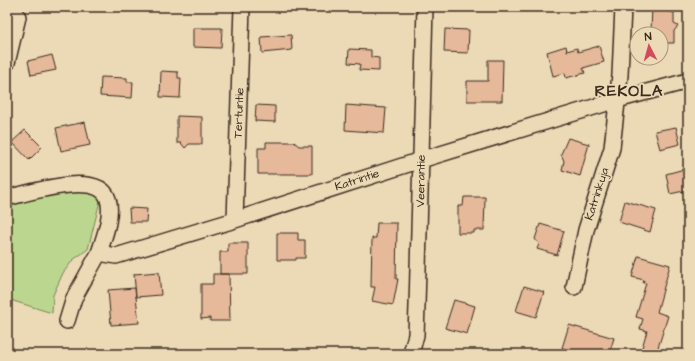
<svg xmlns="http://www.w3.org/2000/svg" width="695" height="361" viewBox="0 0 695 361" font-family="'Architects Daughter',sans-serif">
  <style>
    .green { fill: #bbd78f; stroke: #7b8056 }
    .building { fill: #e5b99a; stroke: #3b2a1e }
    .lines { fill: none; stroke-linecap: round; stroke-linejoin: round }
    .minor-casing { stroke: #3b2a1e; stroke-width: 18 }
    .minor { stroke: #ecdab7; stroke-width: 15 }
    .labels { text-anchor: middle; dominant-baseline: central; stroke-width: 3.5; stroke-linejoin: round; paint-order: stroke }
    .street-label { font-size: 12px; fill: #3b2a1e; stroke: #ecdab7 }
    .district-label { font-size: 16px; font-weight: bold; letter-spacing: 1px; fill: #3b2a1e; stroke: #ecdab7 }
  </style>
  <rect width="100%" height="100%" fill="#ecdab7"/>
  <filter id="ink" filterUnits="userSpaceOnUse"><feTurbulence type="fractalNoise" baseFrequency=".025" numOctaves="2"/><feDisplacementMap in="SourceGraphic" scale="8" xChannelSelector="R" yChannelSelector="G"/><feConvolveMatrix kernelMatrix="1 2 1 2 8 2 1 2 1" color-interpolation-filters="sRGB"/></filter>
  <g filter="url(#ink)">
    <!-- green -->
    <path class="green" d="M82 180 100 195V201L88 249 73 260 63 273 53 295 52 313 7 299V196Z"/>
    <!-- building -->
    <path class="building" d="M652 7 669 8V12H674V24L678 26 674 31V43H661V34H656V32L651 31Z
      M193 28H222L221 48 193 47Z
      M445 29 469 30 468 53 444 52Z
      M291 35 292 50 262 53 261 37Z
      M566 46 567 51 577 48 578 52 599 46 604 62 583 68 585 73 566 78 565 73 553 76 547 52Z
      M349 49 371 50V57L379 58V71L359 70 360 64 348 63Z
      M52 55 56 70 31 75 28 61Z
      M488 60H503L502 101H467V81H488Z
      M161 71 178 72V78H181L180 98 160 97Z
      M101 77 127 78V82H133L132 98 100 96Z
      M256 105 275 106V122L255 121Z
      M346 105 386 108 384 133 345 130Z
      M177 116 202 117V144H189L185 148 181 143H177Z
      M85 122 90 145 61 151 56 128Z
      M676 127 680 144 660 149 655 131Z
      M25 130 42 147 29 160 12 142Z
      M568 138 589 144 580 176 562 170 564 161 561 154Z
      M266 142H294L299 146H312V174H258V148H266Z
      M688 168V190L670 194 666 174Z
      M464 197H485L484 230H474V233H458V206H463Z
      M625 201 656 210 650 232 619 222Z
      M129 208 147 209 146 222H130Z
      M377 223H397L396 279H398L393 305 372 301 375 287H371L372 238H376Z
      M540 224 564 231 557 255 537 249 539 244 535 239Z
      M277 233H298V240H305V258H296V260H277Z
      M228 243H248V274H220V252H228Z
      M638 256 670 265 657 312 668 316 656 354H640L647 331 640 329 643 319 636 317 646 283H643L644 280 632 277Z
      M159 272 161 295 136 297 134 274Z
      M213 274H229L230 321H210V318L201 319V284H213Z
      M524 286 544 292 536 317 516 311Z
      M135 288 139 323 111 325 108 290Z
      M454 300 475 306 467 334 445 328Z
      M569 325 614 338 609 354H580L562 348Z"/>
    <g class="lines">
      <defs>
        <path id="minor" d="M7 63 18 17 13 7
          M7 198C28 193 99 170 108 199 113 215 104 237 99 253
          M235 220 242 7
          M574 287 586 230 612 148 620 75 623 7
          M67 321 74 298 99 253 116 256 235 220 421 160 617 100 688 81
          M411 354 416 335 417 306 425 7"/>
      </defs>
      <!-- minor casing -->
      <use href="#minor" class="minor-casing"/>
      <!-- minor -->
      <use href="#minor" class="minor"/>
    </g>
  </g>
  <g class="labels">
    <!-- street labels -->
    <g class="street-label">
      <text transform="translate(239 113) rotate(-88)">Tertuntie</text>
      <text transform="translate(357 180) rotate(-18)">Katrintie</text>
      <text transform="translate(421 181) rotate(-89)">Veerantie</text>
      <text transform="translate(597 194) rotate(-72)">Katrinkuja</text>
    </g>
    <!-- district labels -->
    <g class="district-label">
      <text x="629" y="91">REKOLA</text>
    </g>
  </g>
  <!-- margin -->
  <rect width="695" height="361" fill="none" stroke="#ecdab7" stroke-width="24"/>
  <rect x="12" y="12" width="671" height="337" fill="none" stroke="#3b2a1e" stroke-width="1.5" filter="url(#ink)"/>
  <!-- north arrow -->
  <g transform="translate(649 46) rotate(354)"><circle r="19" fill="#ecdab7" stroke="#a5947a"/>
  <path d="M0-3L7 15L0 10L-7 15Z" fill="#d1495b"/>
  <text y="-6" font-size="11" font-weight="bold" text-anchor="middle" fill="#3b2a1e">N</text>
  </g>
</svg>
